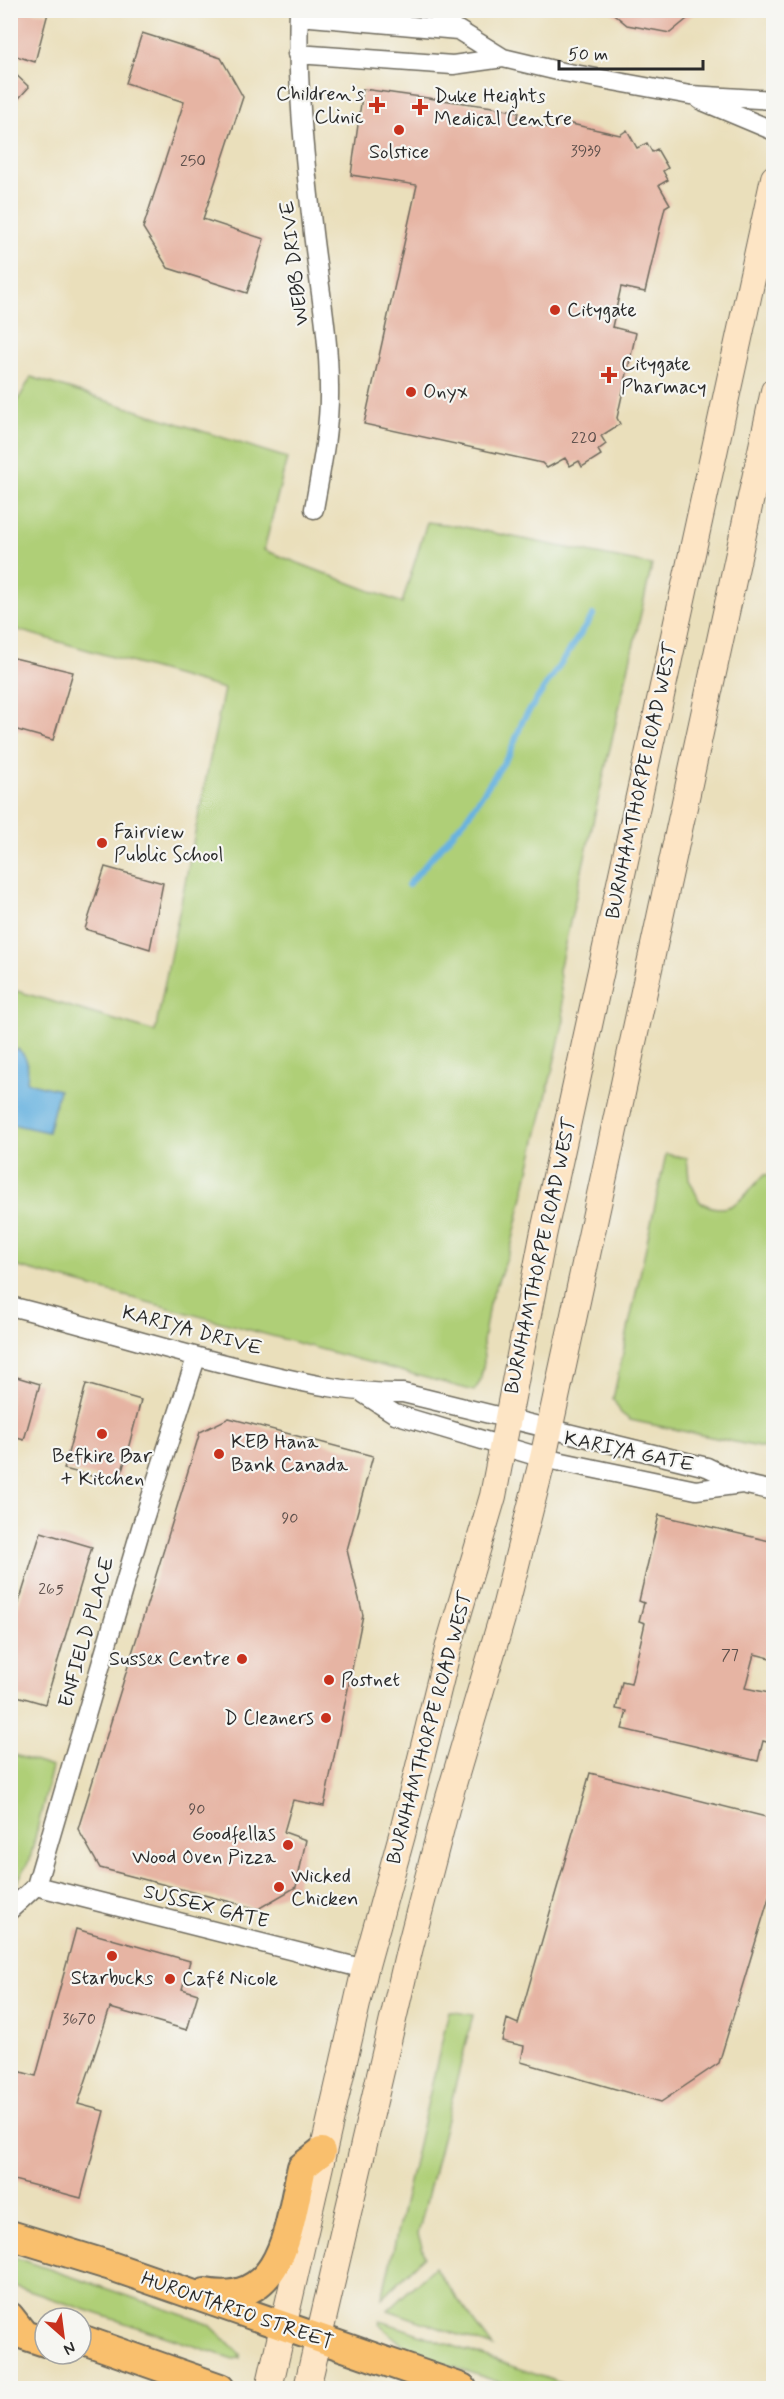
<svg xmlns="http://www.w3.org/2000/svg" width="784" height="2399" viewBox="0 0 784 2399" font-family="Mynerve,sans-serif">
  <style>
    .green { fill: #afcf77; stroke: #6d7d51; stroke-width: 1.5 }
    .water { fill: #67b2e0; stroke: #496e86; stroke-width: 1.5 }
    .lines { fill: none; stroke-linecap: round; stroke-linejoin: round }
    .stream { stroke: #67b2e0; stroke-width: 6 }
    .building { fill: #e6b4a3 }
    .minor-casing { stroke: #6e6a5d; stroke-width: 21 }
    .secondary-casing { stroke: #6e6a5d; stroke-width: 28 }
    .primary-casing { stroke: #6e6a5d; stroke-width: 32 }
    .minor { stroke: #fff; stroke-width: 18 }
    .secondary { stroke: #fde5c5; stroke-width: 26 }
    .primary { stroke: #f9bf6d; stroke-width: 28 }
    .poi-dot { fill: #c8321e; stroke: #f6f6f2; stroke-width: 2 }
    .labels { text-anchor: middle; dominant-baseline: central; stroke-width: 4.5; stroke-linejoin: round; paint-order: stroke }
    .number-label { font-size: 16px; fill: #5a4d49 }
    .poi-label { font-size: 20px; fill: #2b2b2b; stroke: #f6f6f2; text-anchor: start }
    .street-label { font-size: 20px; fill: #2b2b2b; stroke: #f6f6f2 }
  </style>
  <rect width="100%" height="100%" fill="#f6f6f2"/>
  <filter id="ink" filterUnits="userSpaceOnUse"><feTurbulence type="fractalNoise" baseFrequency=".0167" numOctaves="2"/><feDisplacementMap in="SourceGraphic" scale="12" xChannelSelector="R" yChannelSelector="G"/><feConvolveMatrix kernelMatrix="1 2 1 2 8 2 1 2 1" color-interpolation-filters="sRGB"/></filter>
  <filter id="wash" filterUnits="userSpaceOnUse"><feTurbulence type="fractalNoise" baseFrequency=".008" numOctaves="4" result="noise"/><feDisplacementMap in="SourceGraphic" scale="24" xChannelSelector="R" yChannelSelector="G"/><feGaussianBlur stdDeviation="1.35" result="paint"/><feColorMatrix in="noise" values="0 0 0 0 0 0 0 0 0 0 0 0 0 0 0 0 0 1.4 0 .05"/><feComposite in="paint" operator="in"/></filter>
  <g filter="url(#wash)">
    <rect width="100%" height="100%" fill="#eadfbb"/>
    <!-- green -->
    <path class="green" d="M31 377 287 458 264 550 402 603 427 522 459 526 652 565 559 970 564 1020 511 1248 489 1304 483 1342 484 1362 480 1382 474 1391 11 1265 10 989 155 1032 224 689 11 628V413Z
      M666 1154 687 1158 689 1179 700 1202C732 1220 744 1195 764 1175L773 1174V1450L630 1420 621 1413 613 1399Z
      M11 1754 52 1767 30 1859 11 1893Z
      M449 2011 473 2015 418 2234 425 2256 382 2298Z
      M11 2256 198 2320 210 2325 240 2354V2358L233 2359 11 2285Z
      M434 2267 493 2347 388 2310Z
      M380 2321 387 2323 575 2388H516L427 2358 405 2347 379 2324Z"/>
    <!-- water -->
    <path class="water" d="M18 1049C30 1059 28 1068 27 1082L59 1090 48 1132 11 1124V1051Z"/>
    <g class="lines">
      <!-- stream -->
      <path class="stream" d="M408 885 467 817 510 753 523 720 593 615"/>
    </g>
    <g id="blocks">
      <!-- building -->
      <path class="building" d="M10 10 48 13 35 62 10 54Z
        M609 10H698L670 33 627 25Z
        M142 33 221 58 243 97 203 219 264 239 247 293 168 268 143 228 184 102 126 83Z
        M10 69 29 87 10 108Z
        M363 89 493 107 519 112 517 121 556 129 558 121 620 135 627 130 637 148 647 143 652 152 657 149 668 168 663 171 668 180 659 185 670 204 665 207 645 292 621 287 612 327 636 333 617 418 620 424 601 436 606 444 598 450 601 455 582 467 579 461 570 466 565 458 547 468 542 463 364 424 417 185 351 175Z
        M10 657 73 672 53 740 10 728Z
        M105 867 163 883 150 949 85 929Z
        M10 1375 40 1384 24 1440 10 1436Z
        M86 1384 141 1400 119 1483 64 1469Z
        M229 1418 373 1456 347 1550 363 1615 324 1806 293 1800 284 1832 306 1840 296 1887 258 1909 100 1868 78 1829 200 1432Z
        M659 1515 774 1542V1659L754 1654 745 1688 774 1694V1744L763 1741 758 1761 622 1729 627 1711 616 1709 622 1682 631 1684 645 1623 639 1621 644 1603 639 1601Z
        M41 1532 92 1547 45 1704 10 1694V1631Z
        M590 1773 774 1819V1881L719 2063 661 2102 521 2062 524 2046 502 2041 507 2019 518 2024Z
        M76 1929 190 1961 182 1989 198 1994 187 2030 110 2008 78 2104 104 2111 81 2198 10 2179V2069L36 2076Z"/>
    </g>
  </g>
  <g filter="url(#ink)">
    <use href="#blocks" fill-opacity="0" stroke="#6e6a5d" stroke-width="1.5"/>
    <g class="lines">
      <defs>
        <path id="minor" d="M299 10C296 84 305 160 313 233 319 285 329 335 329 387 330 428 321 469 314 509
          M299 16 458 30 503 58 558 71 690 95 774 100
          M297 54 453 65 503 58
          M700 100 774 131
          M10 1306C95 1327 178 1354 263 1373 310 1384 355 1394 403 1393L707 1467 742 1484 774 1491
          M364 1394 395 1414 543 1458 696 1490 742 1484
          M36 1886 365 1969
          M10 1910 36 1886 141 1528 196 1358"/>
        <path id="secondary" d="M269 2388 365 1969 402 1835 449 1645 493 1496 543 1236 774 178
          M307 2388 409 1951 448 1801 505 1608 543 1458 774 391"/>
        <path id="primary" d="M10 2235 108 2265 462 2388
          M205 2293C285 2308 289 2223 302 2167L321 2152
          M10 2317 24 2335 45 2342
          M81 2339 220 2388"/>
      </defs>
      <!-- minor casing -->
      <use href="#minor" class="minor-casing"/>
      <!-- secondary casing -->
      <use href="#secondary" class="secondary-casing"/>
      <!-- primary casing -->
      <use href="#primary" class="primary-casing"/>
      <!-- minor -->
      <use href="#minor" class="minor"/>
      <!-- secondary -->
      <use href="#secondary" class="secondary"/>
      <!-- primary -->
      <use href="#primary" class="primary"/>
    </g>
  </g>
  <!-- markers -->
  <g class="poi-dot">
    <path d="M374 96h6v6h6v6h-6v6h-6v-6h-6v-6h6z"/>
    <path d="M417 98h6v6h6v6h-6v6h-6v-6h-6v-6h6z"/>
    <circle cx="399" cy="130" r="6"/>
    <circle cx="555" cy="310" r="6"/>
    <path d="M606 366h6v6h6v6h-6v6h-6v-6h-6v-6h6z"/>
    <circle cx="411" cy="392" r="6"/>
    <circle cx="102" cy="843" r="6"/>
    <circle cx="102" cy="1434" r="6"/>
    <circle cx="219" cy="1454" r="6"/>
    <circle cx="242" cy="1659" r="6"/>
    <circle cx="329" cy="1680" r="6"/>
    <circle cx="326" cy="1718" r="6"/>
    <circle cx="288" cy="1845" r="6"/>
    <circle cx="279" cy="1887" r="6"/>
    <circle cx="112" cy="1956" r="6"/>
    <circle cx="170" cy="1979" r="6"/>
  </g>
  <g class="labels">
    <!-- number labels -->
    <g class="number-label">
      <text x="586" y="151">3939</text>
      <text x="193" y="161">250</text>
      <text x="584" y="438">220</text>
      <text x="290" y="1518">90</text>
      <text x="51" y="1589">265</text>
      <text x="730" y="1655">77</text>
      <text x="197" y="1809">90</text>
      <text x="79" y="2019">3670</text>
    </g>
    <!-- poi labels -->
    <g class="poi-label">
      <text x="364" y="94" text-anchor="end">Children’s<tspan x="364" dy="23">Clinic</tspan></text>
      <text x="434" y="96">Duke Heights<tspan x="434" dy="23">Medical Centre</tspan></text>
      <text x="399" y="152" text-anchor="middle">Solstice</text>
      <text x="567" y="310">Citygate</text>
      <text x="621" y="364">Citygate<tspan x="621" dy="23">Pharmacy</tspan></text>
      <text x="423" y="392">Onyx</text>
      <text x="114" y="832">Fairview<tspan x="114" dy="23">Public School</tspan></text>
      <text x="231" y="1442">KEB Hana<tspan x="231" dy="23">Bank Canada</tspan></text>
      <text x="102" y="1456" text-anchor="middle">Befkire Bar<tspan x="102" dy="23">+ Kitchen</tspan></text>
      <text x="230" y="1659" text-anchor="end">Sussex Centre</text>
      <text x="341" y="1680">Postnet</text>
      <text x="314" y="1718" text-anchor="end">D Cleaners</text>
      <text x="276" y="1834" text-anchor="end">Goodfellas<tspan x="276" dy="23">Wood Oven Pizza</tspan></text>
      <text x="291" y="1876">Wicked<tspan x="291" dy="23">Chicken</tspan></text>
      <text x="112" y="1978" text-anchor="middle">Starbucks</text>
      <text x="182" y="1979">Café Nicole</text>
    </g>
    <!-- street labels -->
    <g class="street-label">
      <text transform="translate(295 263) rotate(-97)">WEBB DRIVE</text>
      <text transform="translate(642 781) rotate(-78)">BURNHAMTHORPE ROAD WEST</text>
      <text transform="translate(541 1256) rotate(-78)">BURNHAMTHORPE ROAD WEST</text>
      <text transform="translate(192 1331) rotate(15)">KARIYA DRIVE</text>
      <text transform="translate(629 1452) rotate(12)">KARIYA GATE</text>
      <text transform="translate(87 1632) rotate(-74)">ENFIELD PLACE</text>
      <text transform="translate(430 1728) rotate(-75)">BURNHAMTHORPE ROAD WEST</text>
      <text transform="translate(206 1907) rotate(14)">SUSSEX GATE</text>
      <text transform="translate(237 2311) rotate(19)">HURONTARIO STREET</text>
    </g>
  </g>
  <!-- margin -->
  <rect width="784" height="2399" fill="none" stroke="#f6f6f2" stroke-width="36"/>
  <!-- north arrow -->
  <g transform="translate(63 2336) rotate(152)"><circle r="28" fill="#f6f6f2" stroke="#a5a5a2" stroke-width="1.5"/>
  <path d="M0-4.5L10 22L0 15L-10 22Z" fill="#c8321e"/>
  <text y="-9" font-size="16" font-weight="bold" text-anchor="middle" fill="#2b2b2b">N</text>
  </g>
  <!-- scale -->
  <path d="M559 60v9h144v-9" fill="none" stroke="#2b2b2b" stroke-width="3"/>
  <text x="568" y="60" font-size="18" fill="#2b2b2b" stroke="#f6f6f2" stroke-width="4.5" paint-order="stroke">50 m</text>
</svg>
